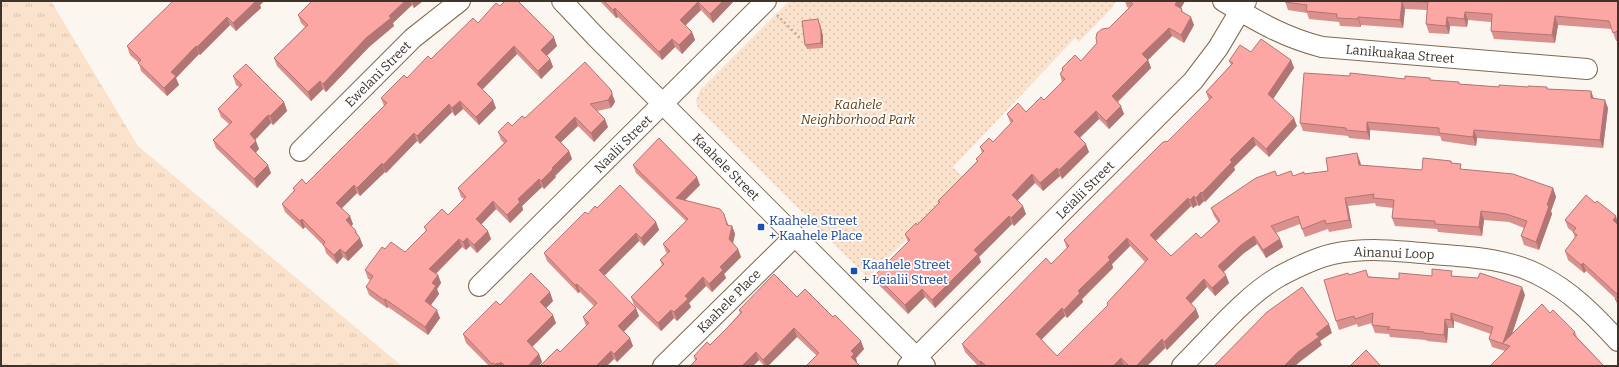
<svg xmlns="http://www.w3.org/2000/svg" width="1619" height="367" viewBox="0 0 1619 367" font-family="Bitter,serif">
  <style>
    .grass { fill: url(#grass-tufts) }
    .park { fill: url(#park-dots) }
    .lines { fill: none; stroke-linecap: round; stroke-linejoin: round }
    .minor-casing { stroke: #806852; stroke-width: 22 }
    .path { stroke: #b5aea7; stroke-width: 2.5; stroke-dasharray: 2 3; stroke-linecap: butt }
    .minor { stroke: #fff; stroke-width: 20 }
    .wall { fill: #da908d; fill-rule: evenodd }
    .shaded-wall { fill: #b17573 }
    .building { fill: #fda7a4; stroke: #b17573; fill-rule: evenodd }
    .transit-dot { fill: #1a4fb4; stroke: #fff; stroke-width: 1.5 }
    .labels { text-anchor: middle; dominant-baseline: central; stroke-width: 3.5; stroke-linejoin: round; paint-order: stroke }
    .street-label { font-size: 13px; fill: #3e342a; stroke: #fff }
    .park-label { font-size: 13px; font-style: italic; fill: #623b0d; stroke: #fff }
    .transit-label { font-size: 13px; fill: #164399; stroke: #fff; text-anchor: start }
  </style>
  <defs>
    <pattern id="grass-tufts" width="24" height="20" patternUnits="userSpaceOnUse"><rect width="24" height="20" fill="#fbe2cc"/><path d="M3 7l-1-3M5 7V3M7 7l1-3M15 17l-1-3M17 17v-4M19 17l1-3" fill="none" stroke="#d8c2af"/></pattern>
    <pattern id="park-dots" width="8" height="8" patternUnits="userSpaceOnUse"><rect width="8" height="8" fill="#fbe2cc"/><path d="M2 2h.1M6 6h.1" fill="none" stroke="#d8c2af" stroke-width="1.8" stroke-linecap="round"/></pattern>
  </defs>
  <rect width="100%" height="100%" fill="#fcf6f1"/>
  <!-- grass -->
  <path class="grass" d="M1 1H51L138 146 402 366H1Z"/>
  <!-- park -->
  <path class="park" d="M789 1H1116L1113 7 1079 42 1075 38 953 167 966 180 868 278 698 108 696 101 700 90Z"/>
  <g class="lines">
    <defs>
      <path id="minor" d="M562 1 596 37 925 366
        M1223 1C1257 21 1283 37 1322 47L1587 69
        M300 151 413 38 460 1
        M479 286 766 1
        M663 366 795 236
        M908 366 1193 81 1218 48 1246 1
        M1182 366C1211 337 1246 295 1280 276 1297 267 1315 258 1333 254 1367 247 1400 251 1433 254 1469 257 1506 258 1539 275 1571 291 1594 315 1618 341"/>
    </defs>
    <!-- minor casing -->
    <use href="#minor" class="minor-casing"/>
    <!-- path -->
    <path class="path" d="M777 15 800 38"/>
    <!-- minor -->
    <use href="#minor" class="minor"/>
  </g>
  <!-- wall -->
  <path class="wall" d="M173 1H264L260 5 261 8 236 31 230 25 200 55 199 54 176 78 179 85 167 96 141 71 139 63 130 55 127 46Z
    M312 1H423L414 8 412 5 393 23 394 26 369 47 326 92 323 89 311 101 277 66 274 58 305 27 301 23 298 15Z
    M600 1H734L713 23 701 10 685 25 692 32 695 40 682 54 675 47 662 60 618 17 616 18Z
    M1125 1H1185L1181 8 1183 12 1194 25 1184 43 1172 36 1148 60 1151 68 1118 102 1124 114 1109 129 1099 119 1080 138 1089 152 1062 179 1060 176 1043 191 1035 183 1017 200 1026 214 1014 226 1012 224 979 257 981 262 935 308 925 297 908 314 878 284 875 275 908 242 905 234 917 225 939 203 938 201 977 161 976 159 982 153 980 147 993 142 1011 123 1010 122 1007 114 1026 112 1044 100 1062 82 1060 74 1062 71V68L1081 61 1097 43 1109 28 1129 8 1127 7Z
    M1285 1H1618V41H1616L1612 29 1558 25 1555 43 1494 39 1491 31V22L1468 20 1467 27 1450 26 1449 34 1429 33 1426 24 1427 10 1405 9 1403 28 1361 25V27L1340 26 1339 22 1309 19 1307 13 1288 10Z
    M500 6 557 46 547 56 550 59 553 67 541 79 517 54 482 90 496 108 479 125 463 109 455 116 452 112 420 144 417 141 386 173 385 172 360 196 357 193 342 208 353 224 351 226 358 235 363 246 348 261 343 257 337 264 326 253 324 246 305 227 303 229 285 212 282 204 294 191 293 188 306 184 384 106 381 98 407 78Z
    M820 23 823 36V48L807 49 805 45Z
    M1251 52 1291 60 1294 68 1273 99 1297 126 1269 157 1256 145 1234 167 1235 170 1205 202 1204 201 1199 206 1197 205 1193 208 1191 206 1156 241 1171 256 1201 238 1218 222 1214 216 1211 208 1277 176H1293L1304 174 1328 171 1360 161 1361 165 1422 170 1451 161 1452 163 1463 170 1553 188 1556 197 1551 211 1552 214 1539 250 1524 245 1521 236 1524 228 1509 222 1484 220 1482 236 1438 232 1437 229 1395 226 1392 218 1393 208 1376 206 1375 203 1348 206 1352 228 1329 232 1328 229 1305 237 1300 224 1276 233 1280 239 1283 247 1266 258 1257 244 1244 253 1224 272 1229 283 1215 296 1207 287 1191 304 1196 309 1199 317 1167 350 1165 348 1147 366H978L965 352 962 344 1051 264 1067 249 1064 240 1164 142H1167L1209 100 1206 92 1231 65 1229 61ZM1130 246 1145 262 1107 303 1108 306 1057 356 1041 340 1065 316 1067 318 1083 302 1082 299 1113 268 1112 264Z
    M233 76 284 102 287 111 273 125 271 123 255 140 259 149 256 152 271 173 257 188 216 148 213 140 229 124 221 117 218 109 239 87 236 85Z
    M1405 79 1431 80 1460 84 1499 87 1591 91 1594 99 1608 108 1603 148 1477 138 1476 146 1442 141 1440 136 1370 130V140L1349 138 1348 136 1303 131 1300 123Z
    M614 98 615 102 611 108 597 111 608 127 594 142 578 126 561 142 569 151 572 159 555 176 556 177 544 189 542 187 522 206 523 210 510 223 496 209 481 224 491 239 477 253 470 246 466 250 462 247 436 274 438 275 441 283 437 289 439 294 431 305 440 318 428 335 388 307 387 308 369 295 366 287 371 280 368 279 365 270 385 249 405 252 426 231 424 227 448 215 464 199 461 197 458 188 504 143 501 140 498 132 512 126 525 118Z
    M633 165 700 185 685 200 727 222 728 225 732 226 735 234 733 243 738 249 741 257 724 274 726 278 712 292 706 286 689 303 691 307 677 321 674 318 661 331 634 305 631 297 662 265 660 260 667 253 666 252 663 244 686 221 636 173Z
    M597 208 656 222 659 230 644 246 639 241 604 276 639 316 624 332 633 346 617 362 614 359 560 352 586 326 583 317 594 306 580 292 578 293 547 261 544 253 588 214Z
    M1565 220 1618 223V306L1615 299H1616L1586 271 1584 273 1568 260 1565 251 1575 238 1573 232 1568 228Z
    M1349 275 1399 279 1432 276H1454L1525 295 1512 335 1550 313 1575 332 1577 337 1603 365 1604 366H1490L1505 351 1492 347 1489 339 1491 334 1454 321V328H1448L1447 343 1427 341 1426 340 1390 337 1389 334 1375 333 1372 325V323L1358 327 1357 324 1339 330 1336 321Z
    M797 297 864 349 856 358 857 363 816 355 797 337 768 366H764L759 360 753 366H690L695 361 694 356 710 345 728 327 740 313 739 310Z
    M553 301 546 308 556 323 532 347 539 354 542 362 539 366H489L466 343 463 334 500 305Z"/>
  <!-- shaded-wall -->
  <path class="shaded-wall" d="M256 1H264L260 5 261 8 236 31 233 23Z
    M405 1H411L412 5 393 23 394 26 369 47 326 92 323 84 366 38 389 16Z
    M412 1H423L414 8Z
    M723 1H734L713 23 710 14Z
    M1177 1H1185L1178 13 1175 5Z
    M1402 1 1405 9 1403 28 1400 20Z
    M698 2 701 10 683 28 680 20Z
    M615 8 618 17 616 18 613 10Z
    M1465 12 1468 20 1467 27 1464 19Z
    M1555 16 1558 25 1555 43 1552 35Z
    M227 17 230 25 200 55 197 47Z
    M1191 17 1194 25 1184 43 1181 35Z
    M1358 17 1361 25V27L1358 19Z
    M1447 17 1450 26 1449 34 1446 26Z
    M818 19 823 36V48L821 43Z
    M1169 28 1172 36 1145 63 1142 54Z
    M692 32 695 40 682 54 679 45Z
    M554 37 557 46 544 58 541 50Z
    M672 39 675 47 662 60 659 52Z
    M196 46 199 54 176 78 179 85 167 96 164 88 171 72Z
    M514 46 517 54 480 92 477 84Z
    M550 59 553 67 541 79 538 71Z
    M1148 60 1151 68 1115 104 1112 96Z
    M1291 60 1294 68 1271 102 1268 94Z
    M320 81 323 89 311 101 308 92Z
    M611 90 615 102 611 108 608 100Z
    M1591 91 1594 100 1591 98Z
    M493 100 496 108 479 125 476 117Z
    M1605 100 1608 108 1603 148 1600 140Z
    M460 101 463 109 455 116 452 108Z
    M284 102 287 111 273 125 270 116Z
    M449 104 452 112 420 144 417 136Z
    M1121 106 1124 114 1109 129 1106 121Z
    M1096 111 1099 119 1077 140 1074 132Z
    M268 115 271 123 252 143 250 134Z
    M575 117 578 126 558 145 555 137Z
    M1294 118 1297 126 1269 157 1266 149Z
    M605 119 608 127 594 142 591 133Z
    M1367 122 1370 130V140L1367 132Z
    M1474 130 1477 138 1476 146 1473 137Z
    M414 133 417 141 386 173 383 165Z
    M1253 137 1256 145 1234 167 1235 170 1205 202 1202 193 1230 160Z
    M256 141 259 149 253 155 250 147Z
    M1086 144 1089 152 1062 179 1059 170Z
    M569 151 572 159 555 176 556 177 544 189 541 181 552 168Z
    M1357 153 1360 161 1362 173 1359 165Z
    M382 163 385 172 360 196 357 188Z
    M268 165 271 173 257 188 254 179Z
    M1057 168 1060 176 1043 191 1040 183Z
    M1032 174 1035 183 1015 203 1012 195Z
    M697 177 700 185 679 206 676 198Z
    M539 179 542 187 522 206 523 210 510 223 507 215 518 199Z
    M354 185 357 193 339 211 336 203Z
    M1553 188 1556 197 1551 211 1552 214 1539 250 1536 242 1547 205Z
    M1201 192 1204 201 1199 206 1196 198Z
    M1194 196 1197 205 1193 208 1190 200Z
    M1188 198 1191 206 1153 243 1150 235Z
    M1345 198 1348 206 1352 228 1349 220Z
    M493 201 496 209 479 227 476 219Z
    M1023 206 1026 214 1014 226 1011 218Z
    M1481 211 1484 220 1482 236 1479 227Z
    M724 214 727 222 730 233 727 225Z
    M350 216 353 224 349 229 346 220Z
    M1009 216 1012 224 979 257 981 262 935 308 932 300 974 250Z
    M1616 216 1618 223V225L1613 220Z
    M302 219 305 227 303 229 300 221Z
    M656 222 659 230 644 246 641 238Z
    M732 226 735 234 732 247 729 239Z
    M356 231 359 239 360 238 363 246 348 261 345 253 355 232Z
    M488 231 491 239 477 253 474 245Z
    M636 233 639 241 602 278 599 270Z
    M1254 236 1257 244 1244 253 1221 274 1218 266 1241 245Z
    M467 238 470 246 466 250 463 242Z
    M1127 238 1130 246 1112 264 1113 268 1082 299 1083 302 1067 318 1064 310 1078 291 1108 257Z
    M459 239 462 247 432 277 429 269Z
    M1280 239 1283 247 1266 258 1263 250Z
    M340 249 343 257 337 264 334 255Z
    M738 249 741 257 724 274 726 278 712 292 709 284 720 267Z
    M1583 263 1586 271 1584 273 1581 265Z
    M438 275 441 283 437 289 439 294 428 309 425 301 432 283Z
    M1226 275 1229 283 1215 296 1212 288Z
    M703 277 706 286 689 303 691 307 677 321 674 312 685 296Z
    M1204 279 1207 287 1189 306 1186 298Z
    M577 284 580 292 578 293 575 285Z
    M1522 287 1525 295 1508 345 1503 343Z
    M922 289 925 297 908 314 905 305Z
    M550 292 553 301 543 311 540 302Z
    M385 299 388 307 387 308 384 300Z
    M636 308 639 316 621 334 618 326Z
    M1062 308 1065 316 1039 342 1036 334Z
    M1196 309 1199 317 1167 350 1164 342Z
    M437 310 440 318 428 335 425 327Z
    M671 310 674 318 661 331 658 323Z
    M1451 313 1454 321V328L1451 320Z
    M553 315 556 323 530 349 527 341Z
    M1445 319 1448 328 1447 343 1444 335Z
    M1329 324 1332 333 1320 341 1322 345 1301 361 1295 366H1284L1316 334Z
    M794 328 797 337 768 366H766L763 360Z
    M630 338 633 346 617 362 614 354Z
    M1162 339 1165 348 1147 366H1136Z
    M861 341 864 349 856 358 857 363 854 365 851 357V351Z
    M611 351 614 359 607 366H596Z
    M756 352 759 360 753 366H742Z
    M539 354 542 362 539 366H528Z
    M1121 358 1124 366H1113Z
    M981 361 983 366H981L980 362Z
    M501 362 502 366H500L499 364Z
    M497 363 499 366H496V365Z"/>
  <!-- building -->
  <path class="building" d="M173 1H256L233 23 227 17 197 47 196 46 171 72 176 76 164 88 138 63 141 60 127 46Z
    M312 1H405L389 16 391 18 366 38 323 84 320 81 308 92 274 58 308 25 298 15Z
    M505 1H518L554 37 541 50 550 59 538 71 514 46 477 84 493 100 476 117 460 101 452 108 449 104 417 136 414 133 383 165 382 163 357 188 354 185 336 203 350 216 346 220 356 231 355 232 360 238 345 253 340 249 334 255 323 245 325 242 302 219 300 221 282 204 295 190 293 188 302 179 306 184 387 103 381 98 404 75 407 78 428 56 431 59 473 18 478 23 496 3 500 6Z
    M604 1H723L710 14 698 2 680 20 692 32 679 45 672 39 659 52 615 8 613 10Z
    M1129 1H1177L1175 5 1182 9 1181 11 1191 17 1181 35 1169 28 1142 54 1148 60 1112 96 1121 106 1106 121 1096 111 1074 132 1086 144 1059 170 1057 168 1040 183 1032 174 1012 195 1023 206 1011 218 1009 216 974 250 978 254 932 300 922 289 905 305 875 275 910 240 905 234 916 223 917 225 940 202 938 201 978 161 976 159 984 151 980 147 989 138 993 142 1013 121 1007 114 1018 103 1026 112 1041 97 1044 100 1065 79 1060 74 1063 70 1062 68 1075 55 1081 61 1097 43 1096 38 1097 33 1102 29 1109 28 1133 4Z
    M1285 1H1618V31L1613 33 1609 21 1555 16 1552 35 1491 31 1492 14 1465 12 1464 19 1447 17 1446 26 1426 24 1428 2 1402 1 1400 20 1358 17V19L1337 18V14L1306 11 1307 5 1285 2Z
    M818 19 821 31V43L805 45 802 21Z
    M1261 39 1291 60 1268 94 1294 118 1266 149 1253 137 1230 160 1232 162 1202 193 1201 192 1196 198 1194 196 1190 200 1188 198 1150 235 1171 256 1196 233 1201 238 1220 221 1211 208 1256 178 1275 171 1277 176 1291 171 1293 176 1304 172V174L1328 171 1326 158 1357 153 1359 165 1422 170 1423 158 1451 161V163L1461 164 1460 169 1513 174 1553 188 1547 205 1549 206 1536 242 1521 236 1527 221 1506 214 1481 211 1479 227 1435 224V221L1392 218 1394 200 1373 198 1374 194 1345 198 1349 220 1326 224 1325 220 1302 229 1298 216 1271 226 1280 239 1263 250 1254 236 1241 245 1218 266 1226 275 1212 288 1204 279 1186 298 1196 309 1164 342 1162 339 1136 366H1129L1121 358 1113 366H986L981 361 980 362 962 344 1046 258 1051 264 1069 246 1064 240 1163 142H1164L1166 141 1167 142 1212 97 1206 92 1233 63 1229 61 1240 45 1251 52ZM1127 238 1148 259 1107 303 1108 305 1057 356 1036 334 1062 308 1064 310 1080 293 1078 291 1110 260 1108 257Z
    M585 62 611 90 612 94 608 100 590 104 605 119 591 133 575 117 555 137 569 151 552 168 553 169 541 181 539 179 518 199 520 202 507 215 493 201 476 219 488 231 474 245 467 238 463 242 459 239 429 269 438 275 432 283 436 286 425 301 437 310 425 327 385 299 384 300 366 287 373 276 365 270 382 247 385 249 391 242 405 252 427 230 424 227 442 209 448 215 466 197 458 188 507 141 498 132 508 122 512 126 522 116 525 118Z
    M246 64 284 102 270 116 268 115 250 134 256 141 250 147 268 165 254 179 213 140 232 122 218 109 242 85 233 76Z
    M1304 73 1350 76V73L1405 79V76L1430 78V80L1459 82V84L1499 87V85L1528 87V86L1547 87V89L1591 91V98L1605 100 1600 140 1474 130 1473 137 1439 133V128L1367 122V132L1346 130V128L1300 123Z
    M659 138 697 177 676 198 720 209 724 214 727 225 732 226 729 239 738 249 720 267 723 270 709 284 703 277 685 296 688 299 674 312 671 310 658 323 631 297 664 264 660 260 670 251 663 244 688 219 633 165Z
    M620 185 656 222 641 238 636 233 599 270 636 308 618 326 630 338 614 354 611 351 596 366H540L557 349 560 352 589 323 583 317 597 303 577 284 575 285 544 253 585 212 588 214 595 206 597 208Z
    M1586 195 1595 203 1597 201 1616 216 1613 220 1618 225V295L1583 263 1581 265 1565 251 1577 235 1573 232 1576 228 1565 220Z
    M1432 269 1452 271 1451 276 1478 278 1480 273 1522 287 1503 343 1542 304 1550 313 1553 310 1575 332 1573 334 1603 365 1602 366H1490L1510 346 1489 339 1493 327 1451 313V320L1445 319 1444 335 1424 333V332L1387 329 1390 327 1372 325 1373 313 1355 319 1354 316 1336 321 1324 280 1348 273 1349 275 1366 270 1368 277 1399 279V273L1432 276Z
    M531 273 550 292 540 302 553 315 527 341 539 354 528 366H505L501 362 499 364 497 363 496 365 494 363 492 364 463 334 496 301 500 305Z
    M774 274 797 297 805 289 833 317 835 315 861 341 851 351 854 354 851 357 860 366H806L819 353 794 328 763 360 756 352 742 366H690L697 359 694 356 707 342 710 345 728 327 742 312 739 310Z
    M1302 287 1329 324 1316 334 1319 337 1298 352 1284 366H1214L1267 312Z
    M1618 297V302L1615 299Z
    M1366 350 1381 366H1350Z"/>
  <!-- markers -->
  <g class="transit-dot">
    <rect x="757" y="223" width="8" height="8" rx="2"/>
    <rect x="850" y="267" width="8" height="8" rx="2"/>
  </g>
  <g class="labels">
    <!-- street labels -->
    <g class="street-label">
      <text transform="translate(1400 54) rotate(5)">Lanikuakaa Street</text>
      <text transform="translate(378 74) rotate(-45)">Ewelani Street</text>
      <text transform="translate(623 144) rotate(-45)">Naalii Street</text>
      <text transform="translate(726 167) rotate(45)">Kaahele Street</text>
      <text transform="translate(1085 190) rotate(-45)">Leialii Street</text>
      <text transform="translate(1394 253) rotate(2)">Ainanui Loop</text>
      <text transform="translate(729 301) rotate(-45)">Kaahele Place</text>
    </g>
    <!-- park labels -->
    <g class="park-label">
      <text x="858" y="104">Kaahele<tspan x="858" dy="15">Neighborhood Park</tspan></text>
    </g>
    <!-- transit labels -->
    <g class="transit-label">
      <text x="769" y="220">Kaahele Street<tspan x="769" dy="15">+ Kaahele Place</tspan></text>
      <text x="862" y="264">Kaahele Street<tspan x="862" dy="15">+ Leialii Street</tspan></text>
    </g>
  </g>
  <!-- border -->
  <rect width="1619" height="367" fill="none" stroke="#3e342a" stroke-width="4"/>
</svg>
